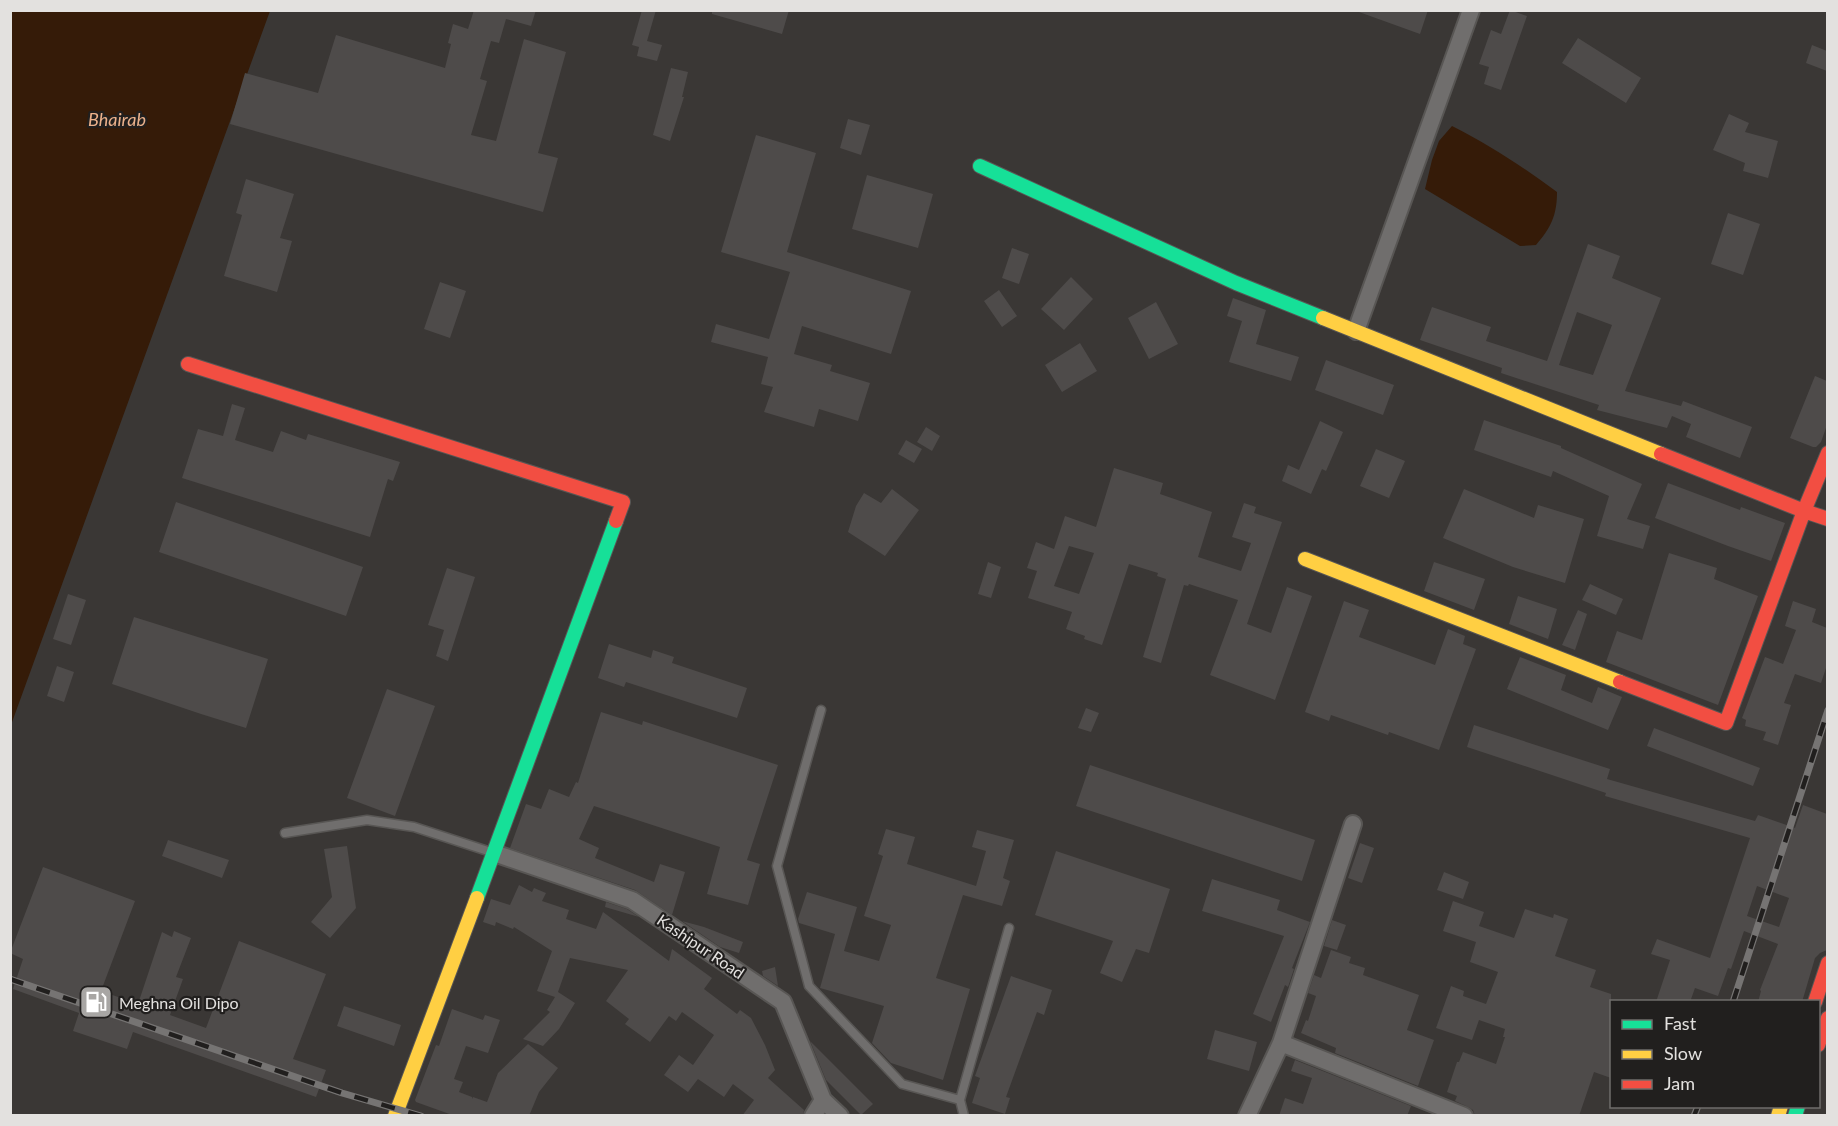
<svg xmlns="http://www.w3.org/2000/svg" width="1838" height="1126" viewBox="0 0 1838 1126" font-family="Lato,sans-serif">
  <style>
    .water { fill: #351b08 }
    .building { fill: #4e4b4a; fill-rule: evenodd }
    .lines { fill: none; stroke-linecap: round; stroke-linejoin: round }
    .lane-casing { stroke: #585654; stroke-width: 11 }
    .street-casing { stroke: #585654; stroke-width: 20 }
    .fast-casing { stroke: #585654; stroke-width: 16 }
    .slow-casing { stroke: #585654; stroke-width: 16 }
    .jam-casing { stroke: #585654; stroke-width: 16 }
    .lane { stroke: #706e6d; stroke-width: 8 }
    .street { stroke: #706e6d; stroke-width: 16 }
    .fast { stroke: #16e098; stroke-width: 14 }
    .slow { stroke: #ffcf43; stroke-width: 14 }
    .jam { stroke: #f24e42; stroke-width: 14 }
    .rail-casing { stroke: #767473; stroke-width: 7 }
    .rail { stroke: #211f1e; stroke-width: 4.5; stroke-dasharray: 14; stroke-linecap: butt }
    .labels { text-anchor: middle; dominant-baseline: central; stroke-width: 4.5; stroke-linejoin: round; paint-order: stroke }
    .street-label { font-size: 16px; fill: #e3e1df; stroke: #211f1e }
    .poi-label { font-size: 16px; fill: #e3e1df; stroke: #211f1e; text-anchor: start }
    .water-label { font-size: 18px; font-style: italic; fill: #ebb18b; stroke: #211f1e }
  </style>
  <rect width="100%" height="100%" fill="#3a3735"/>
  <!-- water -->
  <path class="water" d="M11 11H270L11 725Z
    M1452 126C1490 145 1523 167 1557 192 1557 215 1551 228 1536 245L1520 246 1425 189 1432 160 1439 141Z"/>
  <!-- building -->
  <path class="building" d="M474 10H536L531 26 506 19 499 43 491 41 480 79 487 81 471 135 496 141 524 39 566 52 538 153 558 158 543 212 230 124 245 73 318 93 336 35 445 68 451 44 448 43 453 24 468 29Z
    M642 10H656L647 41 662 45 657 61 637 56 639 47 632 45Z
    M712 10H789L782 34 712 14Z
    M1359 10H1428L1420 34 1359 12Z
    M1510 10 1527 16 1501 90 1484 84 1489 67 1479 64 1491 30 1501 34Z
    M1578 38 1641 78 1626 103 1562 63Z
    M1812 45 1827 51V71L1806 63Z
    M671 68 688 72 682 97H684L670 141 653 135Z
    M1729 114 1749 123 1745 132 1778 141 1768 178 1743 171 1745 163 1713 150Z
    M848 119 870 125 861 155 840 148Z
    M756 135 816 153 787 252 911 291 891 354 802 326 794 354 832 365 830 371 870 383 858 421 819 409 814 427 764 412 773 387 761 384 768 357 711 342 716 324 769 339 790 272 721 252Z
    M867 175 933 194 918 248 852 229Z
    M246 179 294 194 280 238 292 241 277 292 224 276 242 215 236 213Z
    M1728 213 1760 224 1743 275 1711 264Z
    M1588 244 1620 256 1612 278 1661 298 1625 391 1681 406 1683 401 1752 427 1740 458 1686 437 1691 424 1672 416 1667 428 1597 410 1599 405 1501 373 1502 368 1420 340 1432 307 1491 327 1486 341 1547 361ZM1577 312 1612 325 1593 375 1559 365Z
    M1012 248 1029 254 1019 284 1002 278Z
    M1071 277 1093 299 1064 330 1041 309Z
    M440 282 466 291 450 338 424 329Z
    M999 290 1017 316 1002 327 984 301Z
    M1233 298 1266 310 1256 344 1299 357 1291 381 1229 362 1242 321 1227 316Z
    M1156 302 1178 344 1149 359 1128 318Z
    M1080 343 1097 371 1062 392 1045 365Z
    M1326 360 1394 385 1383 415 1315 390Z
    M1815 376 1827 381V425L1821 442 1816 447H1813L1790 438Z
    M232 404 245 408 235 440 273 452 281 431 306 440 308 434 400 462 393 481 388 479 370 537 182 478 198 429 223 436Z
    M1484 420 1561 446V448L1642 484 1627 519 1650 526 1643 549 1597 536 1609 496 1553 471 1551 477 1474 450Z
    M1320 421 1343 432 1326 471 1322 469 1311 494 1282 481 1288 465 1299 470Z
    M926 427 940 436 932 451 917 442Z
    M906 440 922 449 914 463 898 454Z
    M1376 449 1405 461 1389 498 1360 486Z
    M1114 468 1163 483 1160 494 1212 512 1198 557 1241 571 1251 543 1232 537 1244 503 1256 507 1254 513 1282 522 1247 624 1271 633 1287 587 1312 596 1275 700 1210 675 1238 600 1189 584 1188 586 1184 585 1161 663 1143 657 1166 579 1157 576 1158 573 1129 564 1102 645 1084 639 1085 636 1066 629 1072 612 1028 598 1037 571 1027 568 1036 542 1054 549 1065 516 1096 527ZM1069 546 1094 553 1079 594 1054 586Z
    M1668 483 1740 510 1741 507 1785 523 1771 561 1728 546 1655 518Z
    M892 489 919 510 885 556 848 532 856 506 864 493 881 503Z
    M1464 489 1534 518 1538 505 1584 519 1565 583 1513 567 1443 538Z
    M176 502 363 567 346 616 159 552Z
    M1669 553 1717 568 1714 579 1758 596 1718 705 1606 662 1617 631 1642 640Z
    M988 562 1001 567 991 598 978 594Z
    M1434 562 1485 579 1474 610 1424 591Z
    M447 568 475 577 448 661 436 656 444 630 428 625Z
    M1590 584 1623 599 1616 615 1582 600Z
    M68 594 86 600 71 645 53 639Z
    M1518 596 1557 609 1548 639 1509 624Z
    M1344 601 1369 610 1359 637 1435 665 1448 629 1465 636 1463 644 1476 649 1439 750 1389 732 1388 735 1331 715 1329 721 1305 712Z
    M1793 601 1816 609 1812 622 1827 628V665L1821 683 1795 674 1784 703 1791 705 1778 745 1763 740 1766 732 1745 726 1746 720 1742 718 1765 657 1783 664 1796 630 1785 626Z
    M1578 610 1587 614 1575 650 1562 645Z
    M134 617 268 659 246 728 201 714 112 684Z
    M609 644 651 658 653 650 674 657 672 663 747 688 737 718 626 682 624 687 598 678Z
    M1520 657 1566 675 1561 690 1592 703 1598 687 1622 697 1608 730 1507 689Z
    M57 666 74 672 64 702 47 696Z
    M387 689 435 706 395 816 347 798Z
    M1086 708 1099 713 1091 732 1078 728Z
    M601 712 642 725 643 721 778 765 747 860 760 864 748 905 707 894 720 847 594 806 579 839 599 848 595 858 654 882 660 864 685 872 672 915 635 890 510 848 526 804 541 809 549 789 569 797 576 782 578 783Z
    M1474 725 1610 769 1607 779 1755 821 1758 815 1795 828 1803 805 1827 814V950L1820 953 1815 958 1802 1002H1758L1761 991 1760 990 1778 944 1744 931 1731 969 1728 968 1718 996 1695 988 1690 1002H1656L1670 960 1651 954 1657 939 1710 958 1750 838 1605 796 1606 793 1467 747ZM1757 886 1789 898 1779 927 1747 916Z
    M1654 728 1760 768 1753 786 1647 746Z
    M1090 765 1315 840 1302 881 1076 806Z
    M886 829 915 837 907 864 976 886 986 851 972 847 977 830 1014 840 1003 878 1010 881 1002 906 963 895 936 978 970 989 943 1080 891 1063 872 1043 884 1006 820 988 835 934 799 923 798 919 807 892 857 907 844 951 879 961 891 925 864 916 883 856 878 854Z
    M168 840 229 860 222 878 162 856Z
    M1360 843 1374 848 1362 883 1348 878Z
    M347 846 356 908 330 938 311 922 332 897 324 849Z
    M1056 851 1170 889 1149 953 1136 949 1122 982 1100 973 1113 941 1035 915Z
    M43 867 135 901 101 991 138 1004 162 932 172 937 174 931 191 938 176 977 183 979 170 1015 206 1028 239 941 326 974 293 1059 326 1070 316 1097 133 1032 127 1049 73 1031 79 1013 13 989 23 959 10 953Z
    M1444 872 1469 882 1463 899 1437 890Z
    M1212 879 1280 900 1277 910 1310 922 1292 968 1294 969 1288 987 1285 985 1271 1022 1253 1014 1284 936 1202 911Z
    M519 885 532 892 534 888 546 893 542 901 569 910 566 919 596 929 603 912 669 961 672 949 712 978 704 989 737 1014 740 1010 751 1018 765 1045 775 1070 768 1078 804 1110 803 1116H742L754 1100 733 1084 724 1097 698 1079 688 1092 664 1075 679 1055 693 1065 714 1035 682 1012 676 1021 669 1016 650 1042 625 1024 629 1019 606 1001 628 970 570 958 558 992 575 1003 559 1029 543 1046 523 1039 550 1012 547 1010 555 997 537 991 552 951 514 927 513 929 496 922 495 926 483 922 491 899 510 905Z
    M1453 901 1484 912 1479 926 1514 938 1525 909 1553 918 1554 914 1568 919 1555 956 1596 970 1590 987 1611 994V1078L1594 1072 1579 1116H1475L1473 1110 1468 1107 1455 1101 1457 1096 1447 1092 1457 1062H1459L1463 1052 1496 1064 1505 1037H1503L1505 1029 1479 1020 1472 1040 1436 1028 1451 986 1464 991 1463 996 1486 1004 1498 972 1470 962 1476 942 1443 931Z
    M606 902 627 909 639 917 605 907Z
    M1332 920 1346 925 1337 950 1324 946Z
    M682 921 704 927 743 942 739 953 720 947Z
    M1331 950 1351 957 1349 963 1365 968 1363 975 1419 995 1407 1030 1434 1040 1418 1086 1335 1053 1336 1048 1301 1033 1306 1020 1308 1021 1316 996 1308 993 1314 975 1321 978Z
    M775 967 778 986 763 976 762 971Z
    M1011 976 1052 990 1044 1015 1037 1012 1006 1097 1010 1098 1005 1114 972 1103 980 1078 975 1076Z
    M344 1006 401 1025 394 1046 337 1026Z
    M452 1009 483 1020 485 1015 500 1020 488 1053 466 1046 454 1079 463 1082 459 1092 472 1097V1099L473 1097 487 1102 498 1073 528 1044 558 1068 539 1092 529 1116H455L416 1102 415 1100 436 1045 439 1046Z
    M1215 1030 1257 1042 1249 1071 1207 1059Z
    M810 1041 873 1104 861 1115 826 1080Z
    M1295 1060 1411 1106 1407 1116H1279L1285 1098 1303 1104 1312 1078 1291 1071Z"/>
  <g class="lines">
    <defs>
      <path id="lane" d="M821 710 777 866 809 986 902 1084 960 1100 964 1116
        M285 833 367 820 414 827 494 853
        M960 1100 1009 928"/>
      <path id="street" d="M1356 331 1471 10
        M494 853 632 900 783 1002 823 1100 840 1116
        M1281 1043 1464 1116
        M813 1116 823 1100
        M1247 1116 1281 1043 1353 824"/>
      <path id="fast" d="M980 166 1236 283 1323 318
        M477 898 616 521
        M1795 1116 1798 1106"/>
      <path id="slow" d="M1323 318 1661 454
        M1305 559 1620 682
        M395 1116 477 898
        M1778 1116 1781 1106"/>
      <path id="jam" d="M188 364 623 502 616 521
        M1661 454 1804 511 1828 519
        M1620 682 1726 723 1804 511 1828 453
        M1815 1002 1828 963
        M1818 1045 1828 1018"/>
    </defs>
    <!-- lane casing -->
    <use href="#lane" class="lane-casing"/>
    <!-- street casing -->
    <use href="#street" class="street-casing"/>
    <!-- fast casing -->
    <use href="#fast" class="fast-casing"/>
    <!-- slow casing -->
    <use href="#slow" class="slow-casing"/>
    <!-- jam casing -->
    <use href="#jam" class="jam-casing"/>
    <!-- lane -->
    <use href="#lane" class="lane"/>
    <!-- street -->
    <use href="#street" class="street"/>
    <!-- fast -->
    <use href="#fast" class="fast"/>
    <!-- slow -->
    <use href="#slow" class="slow"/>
    <!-- jam -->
    <use href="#jam" class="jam"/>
    <defs>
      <path id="rail" d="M10 979 342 1093 421 1116
        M1733 1002 1828 710
        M1694 1116 1698 1106"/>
    </defs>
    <!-- rail casing -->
    <use href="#rail" class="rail-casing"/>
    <!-- rail -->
    <use href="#rail" class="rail"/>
  </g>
  <!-- icons -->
  <defs>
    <symbol id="fuel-square" viewBox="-11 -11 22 22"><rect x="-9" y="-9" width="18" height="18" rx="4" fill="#a8a6a4" stroke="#211f1e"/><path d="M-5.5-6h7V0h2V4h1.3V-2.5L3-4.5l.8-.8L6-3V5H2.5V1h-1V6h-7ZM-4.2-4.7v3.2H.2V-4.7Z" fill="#fff"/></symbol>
  </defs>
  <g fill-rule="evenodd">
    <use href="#fuel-square" x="77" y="983" width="38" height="38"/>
  </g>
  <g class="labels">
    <!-- street labels -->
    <g class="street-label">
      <text transform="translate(701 946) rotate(34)">Kashipur Road</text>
    </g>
    <!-- poi labels -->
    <g class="poi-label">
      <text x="119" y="1002">Meghna Oil Dipo</text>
    </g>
    <!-- water labels -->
    <g class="water-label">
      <text x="117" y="119">Bhairab</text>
    </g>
  </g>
  <!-- border -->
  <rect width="1838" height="1126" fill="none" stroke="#e3e1df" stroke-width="24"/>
  <!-- legend -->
  <rect x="1610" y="1000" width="210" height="108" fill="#211f1e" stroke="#6f6d6b" stroke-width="1.5"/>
  <rect x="1622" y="1020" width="30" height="9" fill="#16e098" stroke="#6f6d6b" stroke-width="1.5"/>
  <text x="1664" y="1030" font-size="18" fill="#e3e1df">Fast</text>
  <rect x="1622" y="1050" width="30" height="9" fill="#ffcf43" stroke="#6f6d6b" stroke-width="1.5"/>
  <text x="1664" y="1060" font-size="18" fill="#e3e1df">Slow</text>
  <rect x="1622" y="1080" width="30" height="9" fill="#f24e42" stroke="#6f6d6b" stroke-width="1.5"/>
  <text x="1664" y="1090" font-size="18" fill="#e3e1df">Jam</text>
</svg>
